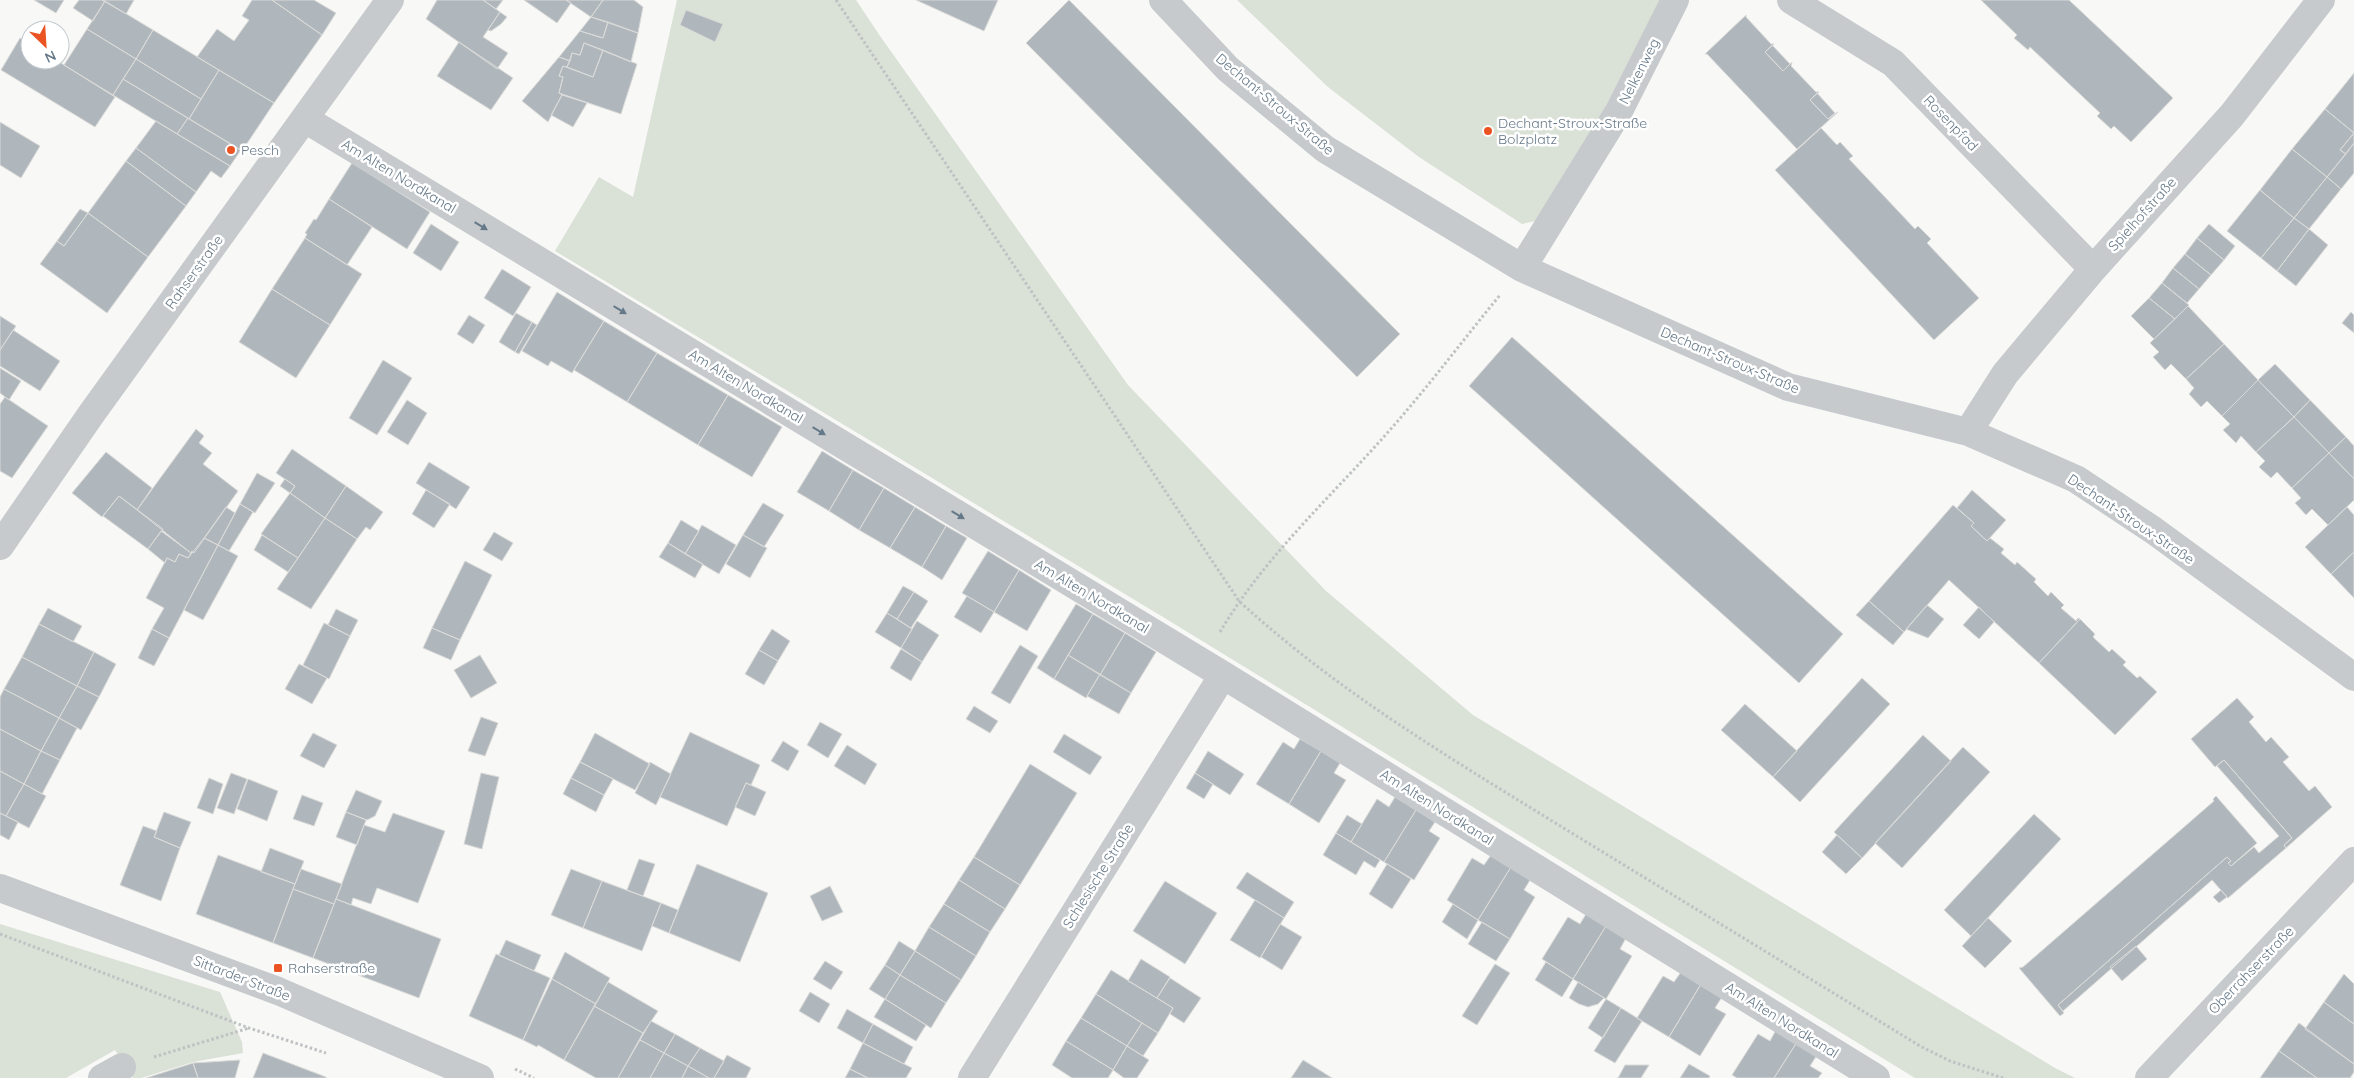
<svg xmlns="http://www.w3.org/2000/svg" width="2354" height="1078" viewBox="0 0 2354 1078" font-family="Quicksand,sans-serif">
  <style>
    .green { fill: #dae1d6 }
    .building { fill: #afb7bd; stroke: #dadad8 }
    .lines { fill: none; stroke-linecap: round; stroke-linejoin: round }
    .path { stroke: #bfc2c4; stroke-width: 3; stroke-dasharray: 2.5 2.5; stroke-linecap: butt }
    .minor { stroke: #c6cacd; stroke-width: 28 }
    .oneway { fill: #667988 }
    .poi-dot { fill: #eb5323; stroke: #fff; stroke-width: 2 }
    .labels { text-anchor: middle; dominant-baseline: central; stroke-width: 5; stroke-linejoin: round; paint-order: stroke }
    .street-label { font-size: 14px; fill: #667988; stroke: #fff }
    .poi-label { font-size: 14px; fill: #667988; stroke: #fff; text-anchor: start }
  </style>
  <rect width="100%" height="100%" fill="#f8f8f6"/>
  <!-- green -->
  <path class="green" d="M677 0H856L880 36 1128 385 1326 591 1473 715 2055 1068 2075 1078H1915L1163 617 555 251 599 177 633 197Z
    M1237 0H1660L1607 104 1542 214 1535 221 1522 224 1419 157 1328 87Z
    M0 924 220 992 242 1042 243 1053 193 1062 141 1078H133L115 1050 66 1078H0Z"/>
  <!-- building -->
  <path class="building" d="M34 0H64L56 13Z
    M79 0H102L105 1 93 21 73 8Z
    M102 0H134L126 14Z
    M252 0H272L322 35 274 103 197 57 217 29 234 41 249 20 242 16Z
    M272 0H314L336 13 322 35Z
    M437 0H483L500 12 483 37 508 53 497 69 426 19Z
    M483 0H503L496 9Z
    M524 0H566L571 3 557 23Z
    M566 0H603L591 17Z
    M603 0H634L643 7 638 33 591 17Z
    M916 0H998L984 31Z
    M1069 0 1400 334 1357 377 1026 43Z
    M1981 0H2069L2173 98 2131 142 2114 126 2111 129 2097 116 2100 113 2030 47 2028 50 2014 38 2017 35Z
    M105 1 153 30 136 59 87 29Z
    M686 10 723 24 715 42 680 25Z
    M500 12 507 17 501 24 491 31 488 30Z
    M1746 15V17L1771 44H1774L1765 52 1783 71 1792 62 1791 66 1816 92H1819L1810 100 1828 119 1838 112 1797 149 1707 54H1705Z
    M591 17 608 22 603 38 580 31Z
    M608 22 638 33 631 62 584 43 580 55 572 53 570 61 559 57 580 31 603 38Z
    M87 29 136 59 113 95 64 65Z
    M153 30 219 70 201 99 136 59Z
    M20 38 30 44V60H56L115 97 95 127 1 70Z
    M459 42 513 78 491 110 437 76Z
    M584 43 603 50 593 77 567 67 572 53 580 55Z
    M1772 45 1790 64 1783 71 1765 52Z
    M603 50 637 64 621 114 559 93 563 77 559 76 563 66 593 77Z
    M559 57 570 61 567 67 563 66 559 76 563 77 559 93 562 95 548 122 522 101Z
    M136 59 201 99 189 119 123 79Z
    M219 70 274 103 242 151 189 119Z
    M2354 73V133L2325 109Z
    M123 79 188 118 177 134 113 95Z
    M1817 93 1835 113 1828 119 1810 100Z
    M562 95 587 103 573 127 551 115Z
    M2325 109 2354 133 2340 150 2346 154 2327 177 2292 149Z
    M188 118 241 150 230 166 177 134Z
    M156 121 230 166 221 178 211 171 196 192 136 148Z
    M0 122 40 146 21 178 0 165Z
    M1821 128 1837 145 1840 142 1853 156 1849 159 1915 229 1918 226 1931 239 1927 243 1979 298 1934 340 1775 170Z
    M2354 133V143L2346 154 2340 150Z
    M2354 143V173L2341 189 2327 177Z
    M136 148 196 192 186 206 126 161Z
    M2292 149 2327 177 2294 218 2260 190Z
    M126 161 186 206 148 257 88 213Z
    M352 163 430 212 407 249 329 199Z
    M2327 177 2341 189 2309 229 2294 218Z
    M2260 190 2294 218 2261 258 2227 231Z
    M329 199 372 227 347 265 305 238 307 234 305 233 314 219 316 220Z
    M80 209 88 213 64 246 57 241Z
    M88 213 148 257 107 313 40 264 57 241 64 246Z
    M2294 218 2309 229 2277 271 2261 258Z
    M431 224 459 242 441 271 413 253Z
    M2209 224 2235 246 2224 260 2197 238Z
    M2309 229 2328 245 2296 286 2277 271Z
    M305 238 362 274 330 325 272 289Z
    M2197 238 2224 260 2211 275 2185 254Z
    M2185 254 2211 275 2199 289 2173 268Z
    M2173 268 2199 289 2187 303 2162 283Z
    M502 269 531 287 513 316 484 298Z
    M2162 283 2189 305 2175 319 2149 298Z
    M272 289 330 325 296 378 239 342Z
    M557 292 604 321 572 373 551 361 548 366 522 351Z
    M2149 298 2175 319 2154 339 2131 316Z
    M2188 306 2224 344 2186 379 2171 364 2165 370 2153 357 2159 352 2150 343Z
    M2351 312 2354 315V333L2342 323Z
    M516 313 532 322 515 352 499 342Z
    M469 315 485 325 473 344 457 334Z
    M0 316 16 326 0 350Z
    M604 321 657 353 627 402 574 370Z
    M532 322 537 325 519 354 515 352Z
    M13 330 60 361 40 391 0 366V350Z
    M1512 337 1843 634 1799 683 1469 386Z
    M2224 344 2258 380 2222 416 2207 401 2201 407 2189 394 2194 388 2186 379Z
    M657 353 728 395 698 445 627 402Z
    M383 360 412 378 377 435 349 418Z
    M2275 364 2310 400 2294 417 2258 380Z
    M0 368 21 381 9 400 0 393Z
    M2258 380 2294 417 2256 452 2241 436 2236 443 2223 430 2230 424 2222 416Z
    M728 395 782 427 752 477 698 445Z
    M5 397 48 426 12 478 0 471V404Z
    M407 400 427 413 408 445 387 432Z
    M2310 400 2346 437 2329 453 2294 417Z
    M2294 417 2329 453 2292 488 2277 472 2271 478 2259 467 2265 461 2256 452Z
    M196 429 204 436 199 443 212 453 203 464 238 491 194 553 192 551 191 553 137 510Z
    M2346 437 2354 446V479L2329 453Z
    M292 449 346 486 325 518 290 493 295 486 276 473Z
    M822 451 853 470 829 511 797 492Z
    M106 452 152 488 137 510 119 496 102 517 72 493Z
    M2329 453 2354 479V500L2328 525 2312 509 2306 515 2295 503 2301 498 2292 488Z
    M429 462 470 487 456 509 416 483Z
    M853 470 884 488 859 530 829 511Z
    M257 473 275 483 255 513 240 504Z
    M285 479 295 486 290 493 280 486Z
    M346 486 383 512 370 530 366 527 357 539 325 518Z
    M884 488 915 507 890 548 859 530Z
    M426 490 450 504 434 528 412 514Z
    M1972 490 2006 520 1987 541 1971 526 1974 523 1957 508Z
    M290 493 325 518 298 558 261 534Z
    M119 496 163 529 148 549 103 516Z
    M763 503 784 515 764 547 743 535Z
    M240 504 253 512 229 551 218 545Z
    M1953 505 1974 523 1971 526 1987 541 1990 538 2004 549 2001 553 2015 565 2017 562 2036 579 2034 582 2048 596 2051 592 2064 605 2061 608 2076 621 2078 618 2080 619 2039 663 1949 580 1904 632 1869 601Z
    M226 507 235 513 218 545 204 538Z
    M915 507 946 526 922 567 890 548Z
    M2347 507 2354 515V552L2331 574 2305 547Z
    M325 518 357 539 311 609 277 589Z
    M681 520 699 531 685 554 668 543Z
    M702 525 736 545 719 574 685 554Z
    M946 526 967 538 942 580 922 567Z
    M161 531 191 553 188 558 179 554 175 562 167 558 165 563 148 549Z
    M494 532 513 543 502 561 483 550Z
    M262 535 298 558 288 572 254 550Z
    M743 535 767 548 750 578 726 564Z
    M204 538 218 545 169 638 152 629 164 608 146 598 167 558 175 562 179 554 188 558Z
    M668 543 703 564 695 578 659 557Z
    M218 545 238 556 203 620 184 610Z
    M988 551 1019 570 994 612 962 593Z
    M2354 552V598L2331 574Z
    M465 561 492 575 460 640 432 628Z
    M1019 570 1051 590 1027 631 994 612Z
    M903 586 914 592 897 619 887 613Z
    M914 592 928 601 911 628 897 619Z
    M967 596 994 612 981 633 954 617Z
    M1869 601 1904 632 1893 645 1856 615Z
    M1076 604 1093 614 1054 679 1037 668Z
    M1927 605 1944 619 1928 638 1906 629Z
    M1979 607 1994 622 1979 639 1963 625Z
    M48 608 82 626 73 642 39 624Z
    M336 609 358 620 350 636 328 625Z
    M887 613 912 629 901 648 875 632Z
    M1093 614 1125 633 1100 675 1068 655Z
    M2080 619 2095 634 2093 637 2109 652 2112 649 2126 662 2123 665 2137 678 2140 676 2157 692 2115 735 2039 663Z
    M917 621 939 635 922 662 901 648Z
    M324 623 350 636 329 679 303 665Z
    M39 624 94 652 77 686 22 657Z
    M432 628 460 640 451 660 423 648Z
    M152 629 169 638 154 666 138 658Z
    M772 629 790 641 778 661 759 650Z
    M1125 633 1156 652 1131 693 1100 675Z
    M1020 645 1038 656 1010 704 991 693Z
    M901 649 922 662 911 681 890 668Z
    M759 650 778 661 764 685 745 674Z
    M94 652 116 664 99 697 77 686Z
    M480 655 497 683 471 698 454 670Z
    M1068 655 1100 674 1086 698 1054 679Z
    M22 657 77 686 59 718 4 689Z
    M299 664 327 678 312 704 285 689Z
    M1100 674 1131 693 1119 714 1087 696Z
    M1862 678 1890 704 1800 802 1773 777Z
    M77 686 99 697 81 730 59 718Z
    M4 689 59 718 41 751 0 729V697Z
    M2237 698 2254 717 2249 722 2266 742 2271 737 2289 757 2283 762 2309 791 2315 786 2332 807 2286 848 2284 845 2292 838 2224 760 2215 767 2191 739Z
    M1745 704 1797 751 1773 777 1721 730Z
    M974 706 998 721 990 733 966 719Z
    M481 717 498 723 485 756 468 751Z
    M59 718 77 728 60 760 41 751Z
    M820 722 842 734 828 758 807 745Z
    M0 729 41 751 24 784 0 771Z
    M690 732 760 765 751 785 746 783 727 826 660 797Z
    M313 733 337 745 324 768 300 756Z
    M595 733 650 764 635 790 580 762Z
    M1064 734 1102 757 1090 775 1053 752Z
    M1923 735 1951 761 1862 858 1834 832Z
    M1300 739 1321 751 1289 804 1256 784 1283 742 1294 749Z
    M783 741 799 751 788 771 771 761Z
    M847 745 877 764 865 785 834 766Z
    M1963 747 1990 772 1902 868 1875 843Z
    M41 751 60 760 42 794 24 784Z
    M1208 751 1244 774 1230 795 1195 773Z
    M1321 751 1340 763 1334 773 1346 780 1319 823 1289 804Z
    M2224 760 2292 838 2284 845 2286 848 2228 898 2212 880 2063 1011 2058 1005 2227 857 2231 861 2228 863 2231 866 2254 847 2259 853 2279 836 2217 766Z
    M580 762 613 779 604 795 571 778Z
    M650 762 671 774 656 805 635 793Z
    M1030 764 1077 793 1020 885 974 857Z
    M0 771 24 784 6 816 0 813Z
    M231 773 247 779 234 814 217 808Z
    M481 773 499 777 482 849 464 844Z
    M1195 773 1213 784 1204 799 1186 788Z
    M209 778 223 784 213 814 197 808Z
    M571 778 604 795 596 812 563 794Z
    M248 779 278 791 267 821 237 809Z
    M746 783 766 792 755 816 735 807Z
    M24 784 46 796 29 828 6 816Z
    M356 790 382 801 375 816 367 820 346 812Z
    M302 795 323 803 314 826 293 819Z
    M2216 796 2257 843 2231 866 2228 863 2231 861 2227 857 2058 1005 2064 1013 2060 1016 2019 968 2023 967 2214 801 2213 799Z
    M1395 797 1416 810 1384 862 1351 842 1377 799 1389 807Z
    M1416 810 1435 822 1429 831 1440 838 1414 880 1384 862Z
    M164 812 191 822 180 848 154 837Z
    M346 812 366 820 357 845 336 837Z
    M0 813 18 822 9 840 0 835Z
    M393 813 445 831 418 903 377 888 371 904 353 898 351 905 336 899 364 825 385 832Z
    M2034 814 2061 839 1971 936 1944 910Z
    M1347 815 1362 824 1351 842 1336 833Z
    M143 826 157 831 154 837 180 848 161 901 120 885Z
    M1336 833 1380 860 1375 868 1364 861 1356 875 1323 855Z
    M1837 835 1862 858 1846 874 1822 852Z
    M270 848 304 861 295 884 261 872Z
    M218 855 295 884 273 943 196 914Z
    M1491 855 1511 867 1478 920 1447 900 1472 858 1484 865Z
    M974 857 1020 885 1005 909 959 880Z
    M639 859 655 864 643 896 627 890Z
    M697 864 768 893 740 962 669 933Z
    M1387 864 1411 879 1392 909 1369 894Z
    M1511 867 1530 880 1524 890 1535 897 1510 939 1478 920Z
    M301 869 342 884 334 904 293 889Z
    M571 869 602 881 583 928 551 915Z
    M1247 872 1294 902 1284 918 1236 888Z
    M959 880 1005 909 990 932 944 904Z
    M602 881 661 903 642 951 583 928Z
    M1165 881 1217 913 1185 964 1133 931Z
    M830 886 843 912 822 921 810 896Z
    M293 889 334 904 313 958 273 943Z
    M2221 890 2227 897 2219 903 2213 897Z
    M336 899 441 939 419 998 313 958Z
    M1255 900 1284 918 1260 958 1230 940Z
    M661 903 678 910 669 933 652 926Z
    M944 904 990 932 976 956 929 927Z
    M1453 904 1478 920 1467 939 1442 922Z
    M1586 914 1606 926 1573 979 1542 959 1568 917 1580 924Z
    M1988 918 2012 941 1985 968 1962 946Z
    M1482 922 1510 939 1496 961 1468 944Z
    M1280 924 1302 937 1282 970 1261 957Z
    M1606 926 1626 938 1620 949 1632 956 1606 999 1573 979Z
    M929 927 976 956 961 980 915 951Z
    M506 940 541 955 534 971 499 955Z
    M899 941 915 951 900 975 885 965Z
    M2136 946 2147 959 2122 981 2110 967Z
    M915 951 961 980 946 1003 900 975Z
    M565 952 610 978 596 1004 552 979Z
    M496 954 550 978 523 1040 469 1016Z
    M1141 959 1170 977 1157 998 1128 981Z
    M825 961 843 972 831 990 813 979Z
    M1546 962 1573 979 1562 997 1535 980Z
    M1495 964 1510 973 1477 1025 1462 1016Z
    M885 965 900 975 885 999 869 989Z
    M1111 970 1173 1008 1158 1033 1096 994Z
    M1681 972 1701 984 1669 1037 1637 1018 1663 976 1674 982Z
    M2344 974 2354 984V1024L2324 1002Z
    M900 975 946 1003 931 1028 885 999Z
    M1170 978 1201 998 1184 1023 1170 1014 1173 1008 1157 998Z
    M552 979 596 1004 564 1060 538 1045 537 1047 523 1040Z
    M608 982 658 1011 643 1033 594 1006Z
    M1578 982 1604 998 1598 1004 1588 1007 1579 1004 1569 998Z
    M1701 984 1722 997 1715 1008 1726 1014 1700 1056 1669 1037Z
    M810 992 830 1004 819 1023 799 1011Z
    M1096 994 1142 1023 1127 1046 1081 1018Z
    M885 999 926 1025 916 1041 874 1017Z
    M1606 999 1621 1008 1603 1038 1588 1028Z
    M2324 1002 2354 1024V1064L2305 1029Z
    M594 1006 643 1033 618 1078H596L564 1060Z
    M1621 1008 1642 1021 1615 1063 1594 1051Z
    M847 1009 873 1024 863 1043 837 1028Z
    M1081 1018 1127 1046 1113 1070 1066 1041Z
    M651 1021 675 1034 664 1053 640 1040Z
    M1142 1023 1158 1033 1143 1056 1127 1046Z
    M2299 1023 2354 1064V1072L2350 1078H2317L2279 1051Z
    M873 1024 913 1047 904 1064 863 1043Z
    M1776 1030 1797 1042 1774 1078H1737L1732 1075 1758 1034 1770 1041Z
    M675 1034 700 1048 688 1066 664 1053Z
    M640 1040 664 1053 650 1078H618Z
    M1066 1041 1113 1070 1108 1078H1072L1052 1065Z
    M1797 1042 1817 1055 1810 1066 1822 1073 1818 1078H1774Z
    M863 1043 912 1068 906 1078H868L850 1069Z
    M1127 1046 1149 1060 1137 1078H1124L1113 1070Z
    M700 1048 724 1061 714 1078H709L688 1066Z
    M2279 1051 2317 1078H2260Z
    M263 1053 326 1077V1078H253Z
    M664 1053 688 1066 682 1078H650Z
    M727 1055 751 1068 746 1078H714Z
    M240 1060 235 1078H198L193 1063Z
    M1303 1060 1321 1071 1332 1078H1291Z
    M193 1063 198 1078H146Z
    M1689 1064 1710 1076 1709 1078H1680Z
    M1625 1065H1649L1641 1078H1618Z
    M688 1066 709 1078H682Z
    M850 1069 868 1078H845Z"/>
  <g class="lines">
    <!-- path -->
    <path class="path" d="M836 0 1239 601C1336 690 1445 755 1557 824 1678 898 1799 972 1920 1046L1950 1061 2003 1078
      M1220 632C1265 556 1331 497 1389 431 1428 387 1463 340 1500 295
      M0 934 249 1028 326 1053
      M154 1057 249 1028
      M515 1069 534 1078"/>
    <!-- minor -->
    <path class="minor" d="M1163 0 1228 69 1325 149 1522 268 1788 387 1968 432 2076 479 2153 530 2354 677
      M1791 0 1893 63 2093 269
      M305 119 1223 675 1876 1078
      M1522 268 1619 111 1675 0
      M1968 432 2005 374 2093 269 2232 115 2321 0
      M0 546 92 413 390 0
      M0 888 278 991 480 1078
      M102 1078 122 1067
      M972 1078 1223 675
      M2149 1078 2354 861"/>
  </g>
  <!-- one-way arrows -->
  <defs><path id="oneway-solid" d="M-6-.8H1V-3.2L6.5 0L1 3.2V.8H-6Z" transform="scale(1.25)"/></defs>
  <g class="oneway">
    <use href="#oneway-solid" transform="translate(481 226) rotate(31)"/>
    <use href="#oneway-solid" transform="translate(620 310) rotate(31)"/>
    <use href="#oneway-solid" transform="translate(819 431) rotate(31)"/>
    <use href="#oneway-solid" transform="translate(958 515) rotate(31)"/>
  </g>
  <!-- markers -->
  <g class="poi-dot">
    <circle cx="1488" cy="131" r="5"/>
    <circle cx="231" cy="150" r="5"/>
    <rect x="273" y="963" width="10" height="10" rx="2.5"/>
  </g>
  <g class="labels">
    <!-- street labels -->
    <g class="street-label">
      <text transform="translate(1639 71) rotate(-63)">Nelkenweg</text>
      <text transform="translate(1275 104) rotate(40)">Dechant-Stroux-Straße</text>
      <text transform="translate(1951 123) rotate(46)">Rosenpfad</text>
      <text transform="translate(399 176) rotate(31)">Am Alten Nordkanal</text>
      <text transform="translate(2142 214) rotate(-48)">Spielhofstraße</text>
      <text transform="translate(194 272) rotate(-54)">Rahserstraße</text>
      <text transform="translate(1730 360) rotate(23)">Dechant-Stroux-Straße</text>
      <text transform="translate(746 386) rotate(31)">Am Alten Nordkanal</text>
      <text transform="translate(2131 519) rotate(34)">Dechant-Stroux-Straße</text>
      <text transform="translate(1092 596) rotate(31)">Am Alten Nordkanal</text>
      <text transform="translate(1437 807) rotate(32)">Am Alten Nordkanal</text>
      <text transform="translate(1098 876) rotate(-58)">Schlesische Straße</text>
      <text transform="translate(2251 970) rotate(-46)">Oberrahserstraße</text>
      <text transform="translate(242 978) rotate(21)">Sittarder Straße</text>
      <text transform="translate(1782 1020) rotate(32)">Am Alten Nordkanal</text>
    </g>
    <!-- poi labels -->
    <g class="poi-label">
      <text x="1498" y="123">Dechant-Stroux-Straße<tspan x="1498" dy="16">Bolzplatz</tspan></text>
      <text x="241" y="150">Pesch</text>
      <text x="288" y="968">Rahserstraße</text>
    </g>
  </g>
  <!-- north arrow -->
  <g transform="translate(45 45) rotate(155)"><circle r="24" fill="#ffffff" stroke="#c2c9cf"/>
  <path d="M0-4L9 19L0 12L-9 19Z" fill="#eb5323"/>
  <text y="-8" font-size="14" font-weight="bold" text-anchor="middle" fill="#667988">N</text>
  </g>
</svg>
